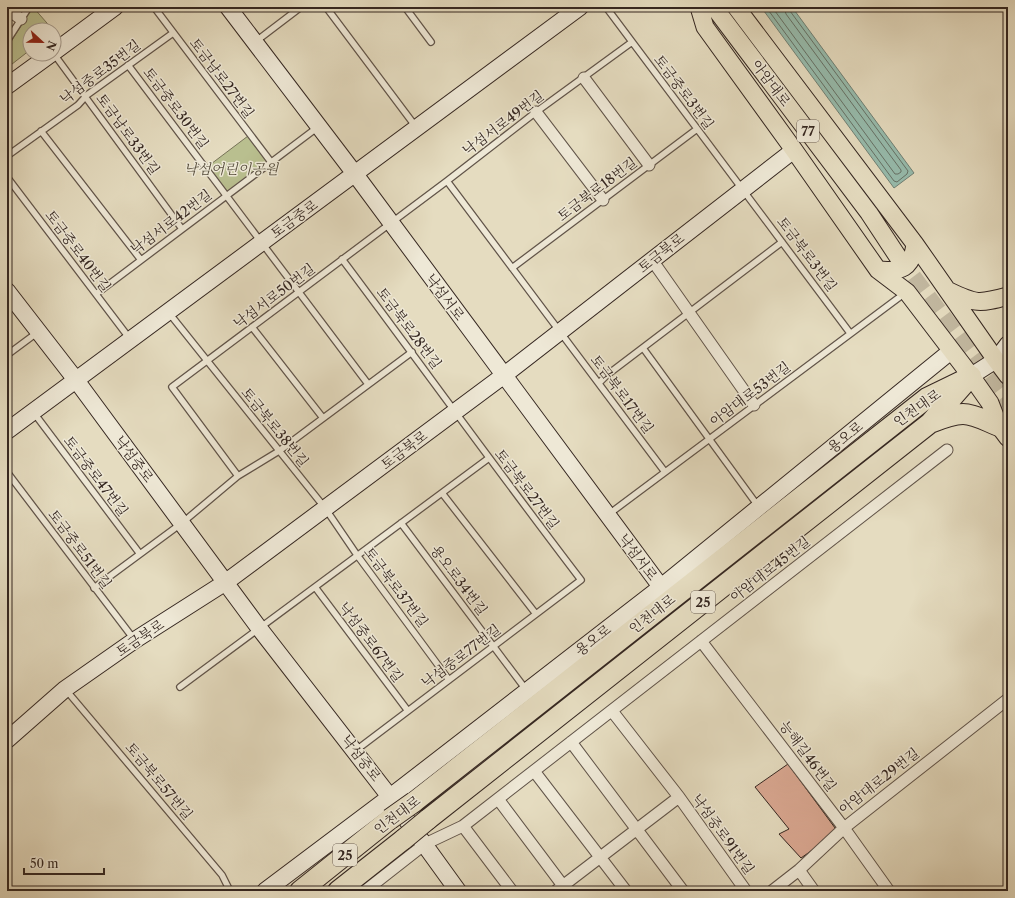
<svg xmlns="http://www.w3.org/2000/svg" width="1015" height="898" viewBox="0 0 1015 898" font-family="'Libre Caslon Text','Noto Serif KR',serif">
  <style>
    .green { fill: #b9bf8f; stroke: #777358 }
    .water { fill: #97bcad; stroke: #708075 }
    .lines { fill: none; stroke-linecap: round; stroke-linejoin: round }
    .shore { stroke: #667267; stroke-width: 1 }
    .building { fill: #daa892; stroke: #352721; filter: url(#shadow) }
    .primary-tunnel { stroke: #c2b8a0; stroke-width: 17; stroke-dasharray: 17 8; stroke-linecap: butt }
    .lane-casing { stroke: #615449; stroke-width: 8 }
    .street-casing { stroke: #615449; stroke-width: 13 }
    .secondary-casing { stroke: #352721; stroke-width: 18 }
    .primary-casing { stroke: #352721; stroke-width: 19 }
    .highway-casing { stroke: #352721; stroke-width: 22 }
    .lane { stroke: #eee8d6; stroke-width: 5.5 }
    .street { stroke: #eee8d6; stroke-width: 11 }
    .secondary { stroke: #eee8d6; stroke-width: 16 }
    .primary { stroke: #e5dcc0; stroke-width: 17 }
    .highway { stroke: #e5dcc0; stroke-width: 20 }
    .highway-bridge-casing { stroke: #352721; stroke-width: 22; stroke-linecap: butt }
    .highway-bridge { stroke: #e5dcc0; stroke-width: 20 }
    .labels { text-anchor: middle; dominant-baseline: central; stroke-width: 3; stroke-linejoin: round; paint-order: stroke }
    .shield { fill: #eee8d6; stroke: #6c6157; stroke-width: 1 }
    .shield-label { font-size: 13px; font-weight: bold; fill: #352721 }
    .street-label { font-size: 14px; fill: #352721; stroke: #eee8d6 }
    .park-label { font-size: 14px; font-style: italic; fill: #564d3c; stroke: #eee8d6 }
  </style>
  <defs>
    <filter id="shadow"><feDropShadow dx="4" dy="2.5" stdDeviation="1" flood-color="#0004"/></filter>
  </defs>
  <rect width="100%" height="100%" fill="#e5dcc0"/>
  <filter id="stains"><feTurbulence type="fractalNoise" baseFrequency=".005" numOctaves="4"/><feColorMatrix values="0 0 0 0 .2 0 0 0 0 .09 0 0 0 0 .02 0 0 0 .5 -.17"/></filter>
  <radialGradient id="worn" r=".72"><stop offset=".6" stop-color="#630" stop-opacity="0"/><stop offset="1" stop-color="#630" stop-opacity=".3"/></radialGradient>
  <!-- green -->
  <path class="green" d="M33 7 53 30H30V50L7 68V48Z
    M248 136 268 162 227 194 207 167Z"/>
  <!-- water -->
  <path class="water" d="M761 7H792L914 173 894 188Z"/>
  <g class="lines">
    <!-- shore -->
    <path class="shore" d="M766 7 894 181 897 182 907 174 908 171 790 11 789 7
      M772 7 895 174H898L901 172V170L786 14 784 7"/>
  </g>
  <!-- building -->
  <path class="building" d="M788 764 838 832 801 858 779 834 789 829 755 787Z"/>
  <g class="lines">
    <!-- primary-tunnel -->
    <path class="primary-tunnel" d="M898 257 1008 403"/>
    <defs>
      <path id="lane" d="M154 7 271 162
        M326 7 416 127
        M405 7 431 42
        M606 7 850 333
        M7 41 29 7
        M255 42 301 7
        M54 54 182 229
        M128 65 368 384
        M41 131 141 260
        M7 156 78 105 87 95 173 33
        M7 177 130 339
        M447 181 665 472
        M342 259C422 366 500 474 581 580L355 751
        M512 268 697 129
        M96 294 318 127
        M169 313 325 508 357 555 449 680
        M252 327 323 418
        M643 348 758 506
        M7 355 38 332
        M599 383 607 375 782 242
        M34 413 140 554
        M7 472 133 638
        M238 476 172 387 447 181 536 112 632 42
        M442 493 536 614
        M609 514 905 293
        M401 523 527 691
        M315 587 408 711
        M94 588 182 523 238 476 279 451 412 352
        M180 687 489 458
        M66 690 222 875 230 891"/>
      <path id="street" d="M7 9 21 19
        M584 78 649 165
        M536 112 603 200
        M652 260 754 405
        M701 641 844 828 889 891
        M612 711 679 797 746 891
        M571 742 683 891
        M534 771 626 891
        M498 799 567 891
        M463 826 512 891
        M799 870 814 891
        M365 891 425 844 463 826 947 450
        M556 891 679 797
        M772 891 799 870 844 828 1008 699"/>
      <path id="secondary" d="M228 7 355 174 661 587
        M54 52 115 7
        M7 86 51 54
        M7 291 76 380 259 628 390 797 458 891
        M971 376 996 360 1008 344
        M7 431 580 7
        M7 740 65 689 135 640 226 582 503 376 794 150
        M265 891 390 797 661 587 951 351"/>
      <path id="primary" d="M699 7 705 27 794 150 878 270 907 292 971 376 990 403 999 426 1008 438
        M714 7 869 213 898 257
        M736 7 915 244 996 360 1008 376
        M878 270C901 272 912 269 915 244
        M949 291C976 304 979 304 1008 296"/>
      <path id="highway" d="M930 423C940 419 952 414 963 414 975 414 988 422 999 426
        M414 802 927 398 962 381
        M427 820 930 423 971 376
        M300 891 390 819
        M338 891 404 839"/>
    </defs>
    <!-- lane casing -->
    <use href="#lane" class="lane-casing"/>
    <!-- street casing -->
    <use href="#street" class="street-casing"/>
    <!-- secondary casing -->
    <use href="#secondary" class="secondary-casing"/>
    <!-- primary casing -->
    <use href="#primary" class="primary-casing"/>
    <!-- highway casing -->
    <use href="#highway" class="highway-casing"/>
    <!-- lane -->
    <use href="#lane" class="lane"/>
    <!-- street -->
    <use href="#street" class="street"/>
    <!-- secondary -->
    <use href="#secondary" class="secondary"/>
    <!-- primary -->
    <use href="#primary" class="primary"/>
    <!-- highway -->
    <use href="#highway" class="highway"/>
    <defs>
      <path id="highway-bridge" d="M390 819 414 802
        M404 839 427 820"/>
    </defs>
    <!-- highway-bridge casing -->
    <use href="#highway-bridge" class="highway-bridge-casing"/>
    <!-- highway-bridge -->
    <use href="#highway-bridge" class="highway-bridge"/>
  </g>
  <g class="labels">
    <!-- shield labels -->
    <g class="shield">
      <rect x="797" y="120" width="22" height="22" rx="3"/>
      <rect x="691" y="591" width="24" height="22" rx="3"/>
      <rect x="333" y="844" width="24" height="22" rx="3"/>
    </g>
    <g class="shield-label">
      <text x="808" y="131">77</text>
      <text x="703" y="602">25</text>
      <text x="345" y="855">25</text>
    </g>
    <!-- street labels -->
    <g class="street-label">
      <text transform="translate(100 72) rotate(-37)">낙섬중로35번길</text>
      <text transform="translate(222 78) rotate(53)">토금남로27번길</text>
      <text transform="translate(771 83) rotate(53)">아암대로</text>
      <text transform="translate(684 92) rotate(53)">토금중로3번길</text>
      <text transform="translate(176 108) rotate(53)">토금중로30번길</text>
      <text transform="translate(503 123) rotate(-37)">낙섬서로49번길</text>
      <text transform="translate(128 134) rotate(54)">토금남로33번길</text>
      <text transform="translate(597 189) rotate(-37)">토금북로18번길</text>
      <text transform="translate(294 219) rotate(-36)">토금중로</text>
      <text transform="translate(171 222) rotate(-37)">낙섬서로42번길</text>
      <text transform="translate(78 251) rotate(53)">토금중로40번길</text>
      <text transform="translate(661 253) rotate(-38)">토금북로</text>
      <text transform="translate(807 254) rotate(53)">토금북로3번길</text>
      <text transform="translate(274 296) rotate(-37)">낙섬서로50번길</text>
      <text transform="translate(445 297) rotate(53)">낙섬서로</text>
      <text transform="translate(409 328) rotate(53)">토금북로28번길</text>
      <text transform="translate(622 394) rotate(53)">토금북로17번길</text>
      <text transform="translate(750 394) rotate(-37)">아암대로53번길</text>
      <text transform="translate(917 408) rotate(-35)">인천대로</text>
      <text transform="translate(275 427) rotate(51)">토금북로38번길</text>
      <text transform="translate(845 437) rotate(-39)">용오로</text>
      <text transform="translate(404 450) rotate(-37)">토금북로</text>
      <text transform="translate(134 459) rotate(53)">낙섬중로</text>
      <text transform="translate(96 476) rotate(53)">토금중로47번길</text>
      <text transform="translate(527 489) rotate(53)">토금북로27번길</text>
      <text transform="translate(80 549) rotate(53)">토금중로51번길</text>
      <text transform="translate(638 557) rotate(53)">낙섬서로</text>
      <text transform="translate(770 569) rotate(-38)">아암대로45번길</text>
      <text transform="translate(459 580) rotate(53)">용오로34번길</text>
      <text transform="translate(396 587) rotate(53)">토금북로37번길</text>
      <text transform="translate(652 614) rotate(-38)">인천대로</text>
      <text transform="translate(140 638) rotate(-34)">토금북로</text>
      <text transform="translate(593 640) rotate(-38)">용오로</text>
      <text transform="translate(371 642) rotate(53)">낙섬중로67번길</text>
      <text transform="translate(461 656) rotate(-37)">낙섬중로77번길</text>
      <text transform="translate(808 756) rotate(53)">능해길46번길</text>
      <text transform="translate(361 758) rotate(52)">낙섬중로</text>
      <text transform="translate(159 781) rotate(50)">토금북로57번길</text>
      <text transform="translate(879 781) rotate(-38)">아암대로29번길</text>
      <text transform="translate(397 815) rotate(-37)">인천대로</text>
      <text transform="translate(723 834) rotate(54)">낙섬중로91번길</text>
    </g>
    <!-- park labels -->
    <g class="park-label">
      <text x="231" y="169">낙섬어린이공원</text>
    </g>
  </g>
  <!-- margin -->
  <rect width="1015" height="898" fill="none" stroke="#e5dcc0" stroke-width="24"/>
  <rect x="8" y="8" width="999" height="882" fill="none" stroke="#352721" stroke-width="2"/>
  <rect x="12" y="12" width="991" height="874" fill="none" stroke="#352721"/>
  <!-- north arrow -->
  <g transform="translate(42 42) rotate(112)"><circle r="19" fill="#eee8d6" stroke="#a49b8e"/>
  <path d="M0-3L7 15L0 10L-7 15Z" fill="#8f2418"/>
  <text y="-6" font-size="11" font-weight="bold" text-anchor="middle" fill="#352721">N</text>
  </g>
  <!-- scale -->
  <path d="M24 868v6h80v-6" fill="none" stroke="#352721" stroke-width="2"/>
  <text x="30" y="868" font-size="12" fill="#352721" stroke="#eee8d6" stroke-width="3" paint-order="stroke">50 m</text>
  <rect width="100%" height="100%" filter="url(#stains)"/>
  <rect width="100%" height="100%" fill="url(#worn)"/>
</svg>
